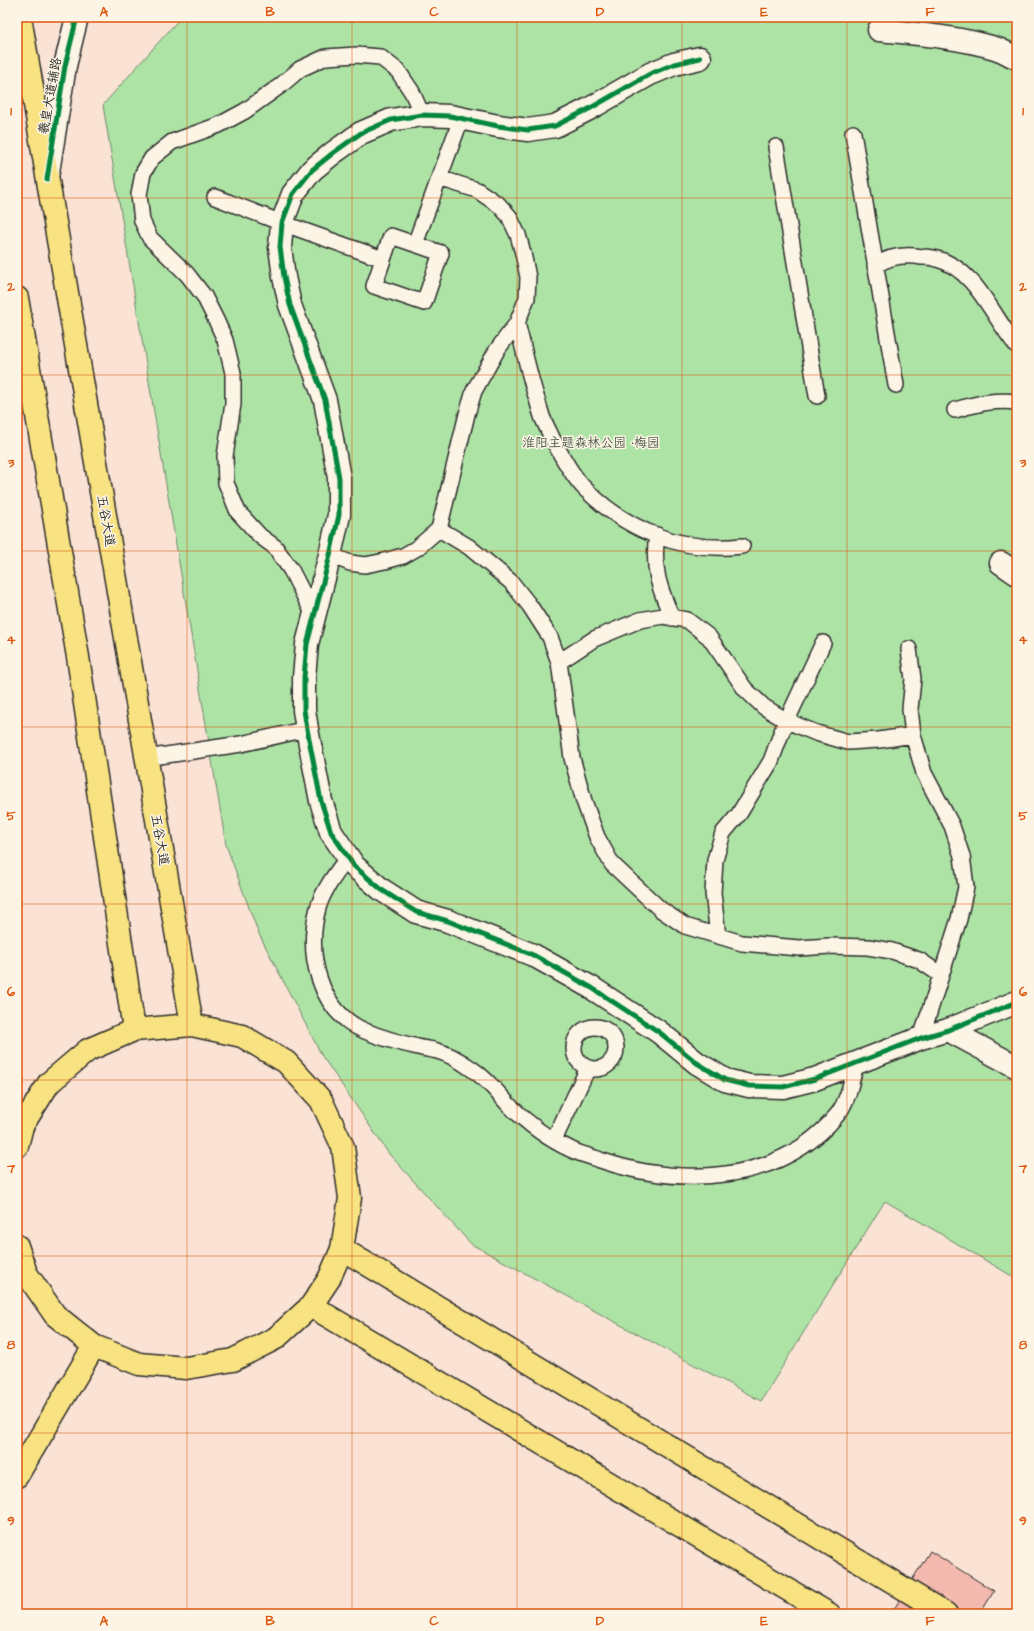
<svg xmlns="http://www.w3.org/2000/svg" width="1034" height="1631" viewBox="0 0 1034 1631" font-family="'Architects Daughter','LXGW WenKai TC',sans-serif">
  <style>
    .green { fill: #aee3a6; stroke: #6c8768 }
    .building { fill: #f4b9af; stroke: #2b2b2b }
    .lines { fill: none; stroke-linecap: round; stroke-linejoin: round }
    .service-casing { stroke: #2b2b2b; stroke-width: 18 }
    .minor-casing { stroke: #2b2b2b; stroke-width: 25 }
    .trunk-casing { stroke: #2b2b2b; stroke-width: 25 }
    .motorway-casing { stroke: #2b2b2b; stroke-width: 25 }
    .service { stroke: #fcf5e5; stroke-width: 15 }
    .minor { stroke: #fcf5e5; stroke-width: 22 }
    .trunk { stroke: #f8e281; stroke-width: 22 }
    .motorway { stroke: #f8e281; stroke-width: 22 }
    .cycleway-casing { stroke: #fcf5e5; stroke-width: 8 }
    .cycleway { stroke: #00873e; stroke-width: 5 }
    .grid { fill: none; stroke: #df570e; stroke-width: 1; stroke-opacity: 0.55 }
    .labels { text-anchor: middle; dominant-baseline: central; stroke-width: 3; stroke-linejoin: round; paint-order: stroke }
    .street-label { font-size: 13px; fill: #2b2b2b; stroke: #fcf5e5 }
    .park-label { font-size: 13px; fill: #4c594a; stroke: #fcf5e5 }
    .neatline { fill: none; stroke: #df570e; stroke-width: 1.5 }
    .grid-label { font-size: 13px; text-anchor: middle; font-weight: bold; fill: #df570e }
  </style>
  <rect width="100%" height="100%" fill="#fae3d5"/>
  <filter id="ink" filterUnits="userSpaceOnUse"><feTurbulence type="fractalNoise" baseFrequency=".025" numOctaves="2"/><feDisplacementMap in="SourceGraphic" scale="8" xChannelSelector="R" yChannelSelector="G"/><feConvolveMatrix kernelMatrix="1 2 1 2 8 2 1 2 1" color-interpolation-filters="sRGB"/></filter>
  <g filter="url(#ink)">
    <!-- green -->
    <path class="green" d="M181 17H1017V1279L885 1201 761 1401 471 1244 389 1154 322 1056 258 932 226 845 103 105Z"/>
    <!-- building -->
    <path class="building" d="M930 1551 994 1591 980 1614H891Z"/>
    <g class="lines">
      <defs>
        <path id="service" d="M853 133 896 385
          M776 147 817 396
          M215 197 282 223 383 259
          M391 236 441 253 424 303 374 286Z
          M415 244 461 119
          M875 266C889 256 904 254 922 257 927 257 932 257 937 259 976 269 993 318 1017 346
          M517 323C523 346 528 370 535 393 538 402 540 411 543 419 552 439 570 474 585 489 628 531 682 553 742 546
          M955 410C977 404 994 399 1017 402
          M439 529 469 547 511 582 530 606 550 637 559 662 572 758 584 801 597 837 612 864 660 909 685 926 742 943 799 948 830 946 868 947 892 951 919 960 941 975
          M657 535C652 569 659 587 672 618
          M330 555 350 563 365 565 385 561 403 556 417 548 439 529 467 414 474 391 497 350 517 323 527 298 528 277 523 253 518 235 509 216 499 205 477 190 439 178
          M314 615 291 570 275 547 260 536 238 512 226 483 225 456 233 404V373L225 340 216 320 204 296 187 274 150 238 142 221 139 195 143 173 152 158 172 142 219 125 245 111 280 86 300 69 326 57 356 55 380 57 398 71 412 92 422 115
          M909 649 913 679 910 709 913 735 924 773 952 826 962 856 966 887 959 919 921 1038
          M559 662 594 639 640 620 663 616 687 620 709 637 745 689 764 707 787 721 816 733 848 742 879 740 913 735
          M146 758 241 744 307 729
          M348 857C337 872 323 890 318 908 306 953 318 1011 365 1031 382 1038 400 1043 418 1047 424 1049 431 1049 437 1051 450 1054 462 1062 472 1069 487 1079 497 1092 509 1105 527 1123 546 1138 570 1149 579 1154 590 1156 600 1160 679 1187 780 1185 837 1115 848 1102 852 1079 856 1063
          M718 936 713 893 715 860 723 833 739 814 771 761 782 731 823 643
          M574 1048a21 21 0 1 1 42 0a21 21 0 1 1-42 0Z
          M554 1140 588 1068"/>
        <path id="minor" d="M879 30C918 34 958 37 995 48 1002 50 1010 55 1017 58
          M700 58 674 64 650 74 589 109 555 126 528 130 498 126 450 116 422 115 391 120 361 133 333 153 312 170 293 194 282 223 280 247 284 277 290 305 325 400 339 478V515L330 555 307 644 304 677V710L307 729 321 801 331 832 354 866 382 890 416 912 448 921 533 955 592 988 659 1032 697 1063 725 1080 749 1086 783 1087 815 1079 921 1038 948 1030 1017 1002
          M48 172 65 66 77 17
          M1001 563 1017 574
          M948 1030 1017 1067"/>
        <path id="trunk" d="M20 17 192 1025
          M17 298 78 657 134 1030
          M17 1146 22 1126 49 1083 88 1050 134 1030 192 1025 242 1036 286 1062 321 1100 343 1147 350 1198 342 1249 329 1279 311 1306 276 1338 233 1360 186 1368 139 1364 94 1346 55 1315 26 1273 17 1246
          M17 1476 94 1346"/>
        <path id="motorway" d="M342 1249 946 1614
          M311 1306 829 1614"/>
      </defs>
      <!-- service casing -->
      <use href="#service" class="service-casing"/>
      <!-- minor casing -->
      <use href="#minor" class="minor-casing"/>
      <!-- trunk casing -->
      <use href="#trunk" class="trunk-casing"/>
      <!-- motorway casing -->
      <use href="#motorway" class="motorway-casing"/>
      <!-- service -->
      <use href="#service" class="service"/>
      <!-- minor -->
      <use href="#minor" class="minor"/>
      <!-- trunk -->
      <use href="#trunk" class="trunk"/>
      <!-- motorway -->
      <use href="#motorway" class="motorway"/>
      <defs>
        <path id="cycleway" d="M700 58 674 64 650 74 589 109 555 126 528 130 498 126 450 116 422 115 391 120 361 133 333 153 312 170 293 194 282 223 280 247 284 277 290 305 325 400 339 478V515L330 555 307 644 304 677V710L307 729 321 801 331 832 354 866 382 890 416 912 448 921 533 955 592 988 659 1032 697 1063 725 1080 749 1086 783 1087 815 1079 921 1038 948 1030 1017 1002
          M47 179 65 66 77 17"/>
      </defs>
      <!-- cycleway casing -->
      <use href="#cycleway" class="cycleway-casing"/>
      <!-- cycleway -->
      <use href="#cycleway" class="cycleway"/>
    </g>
  </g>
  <!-- grid -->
  <path class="grid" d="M187 17V1614M352 17V1614M517 17V1614M682 17V1614M847 17V1614M17 198H1017M17 375H1017M17 551H1017M17 727H1017M17 904H1017M17 1080H1017M17 1256H1017M17 1433H1017"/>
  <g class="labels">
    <!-- street labels -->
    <g class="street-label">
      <text transform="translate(50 96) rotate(-80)">羲皇大道辅路</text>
      <text transform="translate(106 521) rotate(80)">五谷大道</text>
      <text transform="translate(160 840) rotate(80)">五谷大道</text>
    </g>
    <!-- park labels -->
    <g class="park-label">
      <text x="591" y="443">淮阳主题森林公园 •梅园</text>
    </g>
  </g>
  <!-- margin -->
  <rect width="1034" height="1631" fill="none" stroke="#fcf5e5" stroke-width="44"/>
  <rect x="22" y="22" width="990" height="1587" class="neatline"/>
  <g class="grid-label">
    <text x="104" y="16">A</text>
    <text x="270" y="16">B</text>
    <text x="434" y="16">C</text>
    <text x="600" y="16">D</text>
    <text x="764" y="16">E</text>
    <text x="930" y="16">F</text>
    <text x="11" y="115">1</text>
    <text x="1023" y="115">1</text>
    <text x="11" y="291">2</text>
    <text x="1023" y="291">2</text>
    <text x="11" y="467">3</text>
    <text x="1023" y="467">3</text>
    <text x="11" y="644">4</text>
    <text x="1023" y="644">4</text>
    <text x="11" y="820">5</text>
    <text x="1023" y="820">5</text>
    <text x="11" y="996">6</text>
    <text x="1023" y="996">6</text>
    <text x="11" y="1173">7</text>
    <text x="1023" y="1173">7</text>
    <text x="11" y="1349">8</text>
    <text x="1023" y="1349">8</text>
    <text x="11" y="1525">9</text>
    <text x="1023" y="1525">9</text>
    <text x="104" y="1625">A</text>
    <text x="270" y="1625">B</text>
    <text x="434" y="1625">C</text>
    <text x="600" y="1625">D</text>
    <text x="764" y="1625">E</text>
    <text x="930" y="1625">F</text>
  </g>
</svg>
